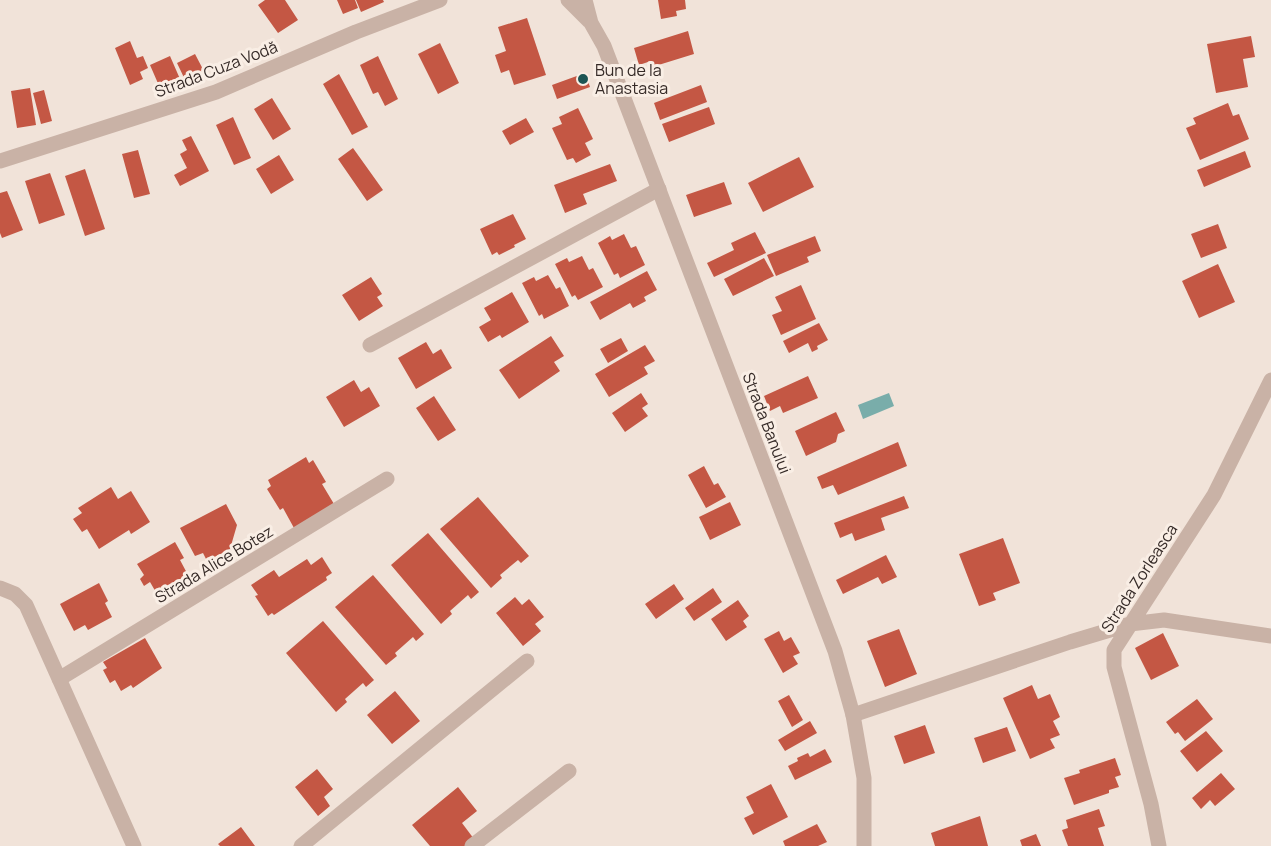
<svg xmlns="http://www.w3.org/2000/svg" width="1271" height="846" viewBox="0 0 1271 846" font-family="Manrope,sans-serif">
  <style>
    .water { fill: #79adaa }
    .building { fill: #c45744 }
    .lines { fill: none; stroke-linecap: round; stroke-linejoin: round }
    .minor { stroke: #c9b2a6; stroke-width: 15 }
    .tertiary { stroke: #c9b2a6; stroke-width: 15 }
    .poi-dot { fill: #1d5554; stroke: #f9eee5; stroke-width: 2 }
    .labels { text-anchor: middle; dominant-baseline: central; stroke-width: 6; stroke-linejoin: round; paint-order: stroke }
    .street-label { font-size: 16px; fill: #352a27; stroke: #f9eee5 }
    .poi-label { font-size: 16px; fill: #352a27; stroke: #f9eee5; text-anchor: start }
  </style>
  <rect width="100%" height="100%" fill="#f1e3d9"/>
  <!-- water -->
  <path class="water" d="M889 393 894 406 863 419 858 405Z"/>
  <!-- building -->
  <path class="building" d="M265 0H285L298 20 278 33 258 5Z
    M337 0H355L358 8 343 14Z
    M356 0H383L384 2 361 12Z
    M658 0H685L686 9 676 11 677 16 661 19Z
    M527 18 546 75 514 85 509 70 501 73 495 55 506 51 498 27Z
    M688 31 694 54 652 67 651 61 639 65 634 48Z
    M1251 36 1255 57 1243 59 1248 87 1216 93 1207 44Z
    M130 41 137 58 143 56 148 68 140 72 143 79 130 85 115 48Z
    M440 43 459 83 438 94 418 54Z
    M195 54 207 77 188 86 177 63Z
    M170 56 180 79 160 88 150 65Z
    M378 56 398 99 385 106 378 92 373 94 360 65Z
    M585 73 590 87 557 99 552 85Z
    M339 74 368 127 352 135 323 84Z
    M701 85 707 102 660 120 654 103Z
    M30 88 36 125 17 128 11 91Z
    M44 90 52 121 41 124 33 93Z
    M272 98 291 129 273 140 254 109Z
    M1228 103 1233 116 1239 114 1249 139 1200 160 1186 128 1196 124 1193 118Z
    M709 107 715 124 669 142 662 124Z
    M578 108 593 139 585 143 591 155 576 163 573 158 567 160 552 128 562 124 559 117Z
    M233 117 251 158 234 165 216 125Z
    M526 118 534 132 510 145 502 131Z
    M191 136 209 171 180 186 174 175 187 168 180 154 187 150 182 140Z
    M353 148 383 190 367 201 338 159Z
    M138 150 150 194 134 198 122 154Z
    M1245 151 1251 167 1204 187 1197 170Z
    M279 155 294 180 271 194 256 169Z
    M799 157 814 187 763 212 748 183Z
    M610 164 617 181 583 194 587 204 565 213 554 185Z
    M85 169 105 229 85 236 65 176Z
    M50 173 65 215 39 224 25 181Z
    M724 182 732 204 694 217 686 195Z
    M7 191 23 230 2 238 0 233V193Z
    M513 214 526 239 514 245 515 247 499 255 497 252 492 255 480 229Z
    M1218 224 1227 248 1201 258 1191 234Z
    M755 232 766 253 714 277 707 263 734 250 731 243Z
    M624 234 631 248 636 246 645 265 620 278 618 273 614 275 598 243 610 236 612 240Z
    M815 236 821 251 807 257 809 262 776 276 767 255Z
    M582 256 589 270 593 268 603 287 578 300 575 295 572 297 555 264 567 258 569 262Z
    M764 258 774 276 733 296 724 279Z
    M1218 264 1235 302 1199 318 1182 281Z
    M647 271 657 290 644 297 646 301 633 308 630 303 600 320 590 302Z
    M548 275 556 289 560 287 569 306 544 319 542 314 539 316 522 283 534 277 536 281Z
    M371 277 382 294 377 297 383 306 359 321 342 295Z
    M801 285 816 319 781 335 772 315 782 311 775 297Z
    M512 292 529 322 502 338 500 335 488 342 479 327 491 320 484 308Z
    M819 323 828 340 817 346 818 349 812 352 808 343 789 353 783 341Z
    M551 336 564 356 554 362 560 371 519 399 499 370Z
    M621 338 628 351 608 363 600 349Z
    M426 342 433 354 441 349 452 368 416 389 398 358Z
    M645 345 655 361 644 367 648 374 609 397 595 374Z
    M808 376 818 398 783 413 780 406 770 411 764 396Z
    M354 380 361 392 369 387 380 406 344 427 326 397Z
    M641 393 648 404 642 408 648 416 625 432 612 413Z
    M434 396 456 430 438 441 416 408Z
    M836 412 845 431 838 434 836 442 806 456 795 431Z
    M898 442 907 466 838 495 833 485 822 489 817 477Z
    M306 457 309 463 313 460 326 482 322 484 334 504 294 528 283 508 280 510 267 489 271 486 268 480Z
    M704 466 714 485 718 483 726 497 706 508 688 475Z
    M111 487 118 499 131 491 150 522 131 534 129 530 99 549 87 529 82 532 73 519 82 513 78 508Z
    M904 496 909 508 881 518 885 530 855 541 852 533 840 538 834 523Z
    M478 497 529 556 521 563 518 560 500 575 502 578 491 588 440 529Z
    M730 502 741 525 710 540 699 517Z
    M226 504 237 525 230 549 207 561 203 553 195 556 180 528Z
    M428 533 479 592 471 599 468 595 450 611 452 614 441 624 391 565Z
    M1003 538 1020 583 993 593 996 600 979 606 959 554Z
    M175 542 184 558 180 560 188 575 174 583 176 587 166 592 164 589 157 594 150 582 144 586 140 579 144 575 137 564Z
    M886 555 897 577 882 584 878 577 843 594 836 580Z
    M322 557 332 573 326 577 327 580 274 615 272 613 268 616 255 596 258 595 251 585 274 570 279 577 307 559 311 565Z
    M373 575 424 634 416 641 413 637 395 653 397 656 386 665 335 607Z
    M99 583 108 601 105 603 112 617 88 630 85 625 74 631 60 604Z
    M674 584 684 599 656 619 645 604Z
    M713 588 722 602 694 621 685 608Z
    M515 597 522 605 529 599 544 617 535 624 541 631 523 646 496 613Z
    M738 600 749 616 743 621 747 627 726 641 711 619Z
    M323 621 374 680 366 687 363 683 345 699 347 702 336 712 286 653Z
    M899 629 917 674 885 687 867 641Z
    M779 631 784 641 791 637 800 653 793 656 798 664 783 673 764 639Z
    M1163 633 1179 666 1151 680 1135 648Z
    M145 638 162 668 133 688 131 685 121 691 115 680 110 683 103 670 107 668 103 662Z
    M1032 685 1038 699 1050 694 1060 717 1053 721 1060 735 1050 739 1055 748 1030 759 1003 698Z
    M395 691 420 721 392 744 367 715Z
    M789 695 803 720 792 727 778 701Z
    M1197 699 1213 719 1185 741 1178 732 1175 734 1166 722Z
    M810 721 817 733 785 751 778 740Z
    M925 725 935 753 904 764 894 736Z
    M1007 727 1016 751 983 763 974 738Z
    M1206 731 1223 751 1197 772 1180 751Z
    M825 749 832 762 795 780 788 766 798 761 797 758 808 753 810 757Z
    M1115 758 1121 775 1115 777 1119 787 1109 790V793L1074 805 1064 778 1080 773 1079 770Z
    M317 769 333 789 324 797 330 806 318 816 295 787Z
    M1221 773 1235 789 1215 806 1210 800 1201 809 1192 798Z
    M771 784 788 817 753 835 744 818 754 813 746 797Z
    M458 787 477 811 462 823 474 839 466 846H430L412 825Z
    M1099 809 1105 826 1098 828 1104 846H1068L1062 830 1068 828 1066 820Z
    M980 816 988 846H935L931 833Z
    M817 824 827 842 818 846H785L783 841Z
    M241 827 255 846H220L218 844Z
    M1036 834 1041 846H1022L1020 840Z"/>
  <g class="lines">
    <!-- minor -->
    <path class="minor" d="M370 345 659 189
      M0 588 15 594 26 605 134 846
      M59 679 387 479
      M853 715 1070 642 1130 624 1164 620 1271 636
      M301 846 527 661
      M472 846 569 771
      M1159 846 1151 804 1114 667V650L1214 495 1271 380"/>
    <!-- tertiary -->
    <path class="tertiary" d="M568 0 589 21
      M585 0 591 23 604 46 835 651 853 715 864 778V846
      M0 161 216 92 356 32 440 0"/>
  </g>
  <!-- markers -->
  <circle class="poi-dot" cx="583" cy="79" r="6"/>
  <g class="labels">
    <!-- street labels -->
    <g class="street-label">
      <text transform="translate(216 69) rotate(-21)">Strada Cuza Vodă</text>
      <text transform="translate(767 423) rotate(69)">Strada Banului</text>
      <text transform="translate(214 564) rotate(-31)">Strada Alice Botez</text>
      <text transform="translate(1139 578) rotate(-57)">Strada Zorleasca</text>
    </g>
    <!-- poi labels -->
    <g class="poi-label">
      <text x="595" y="70">Bun de la<tspan x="595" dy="18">Anastasia</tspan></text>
    </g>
  </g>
</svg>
